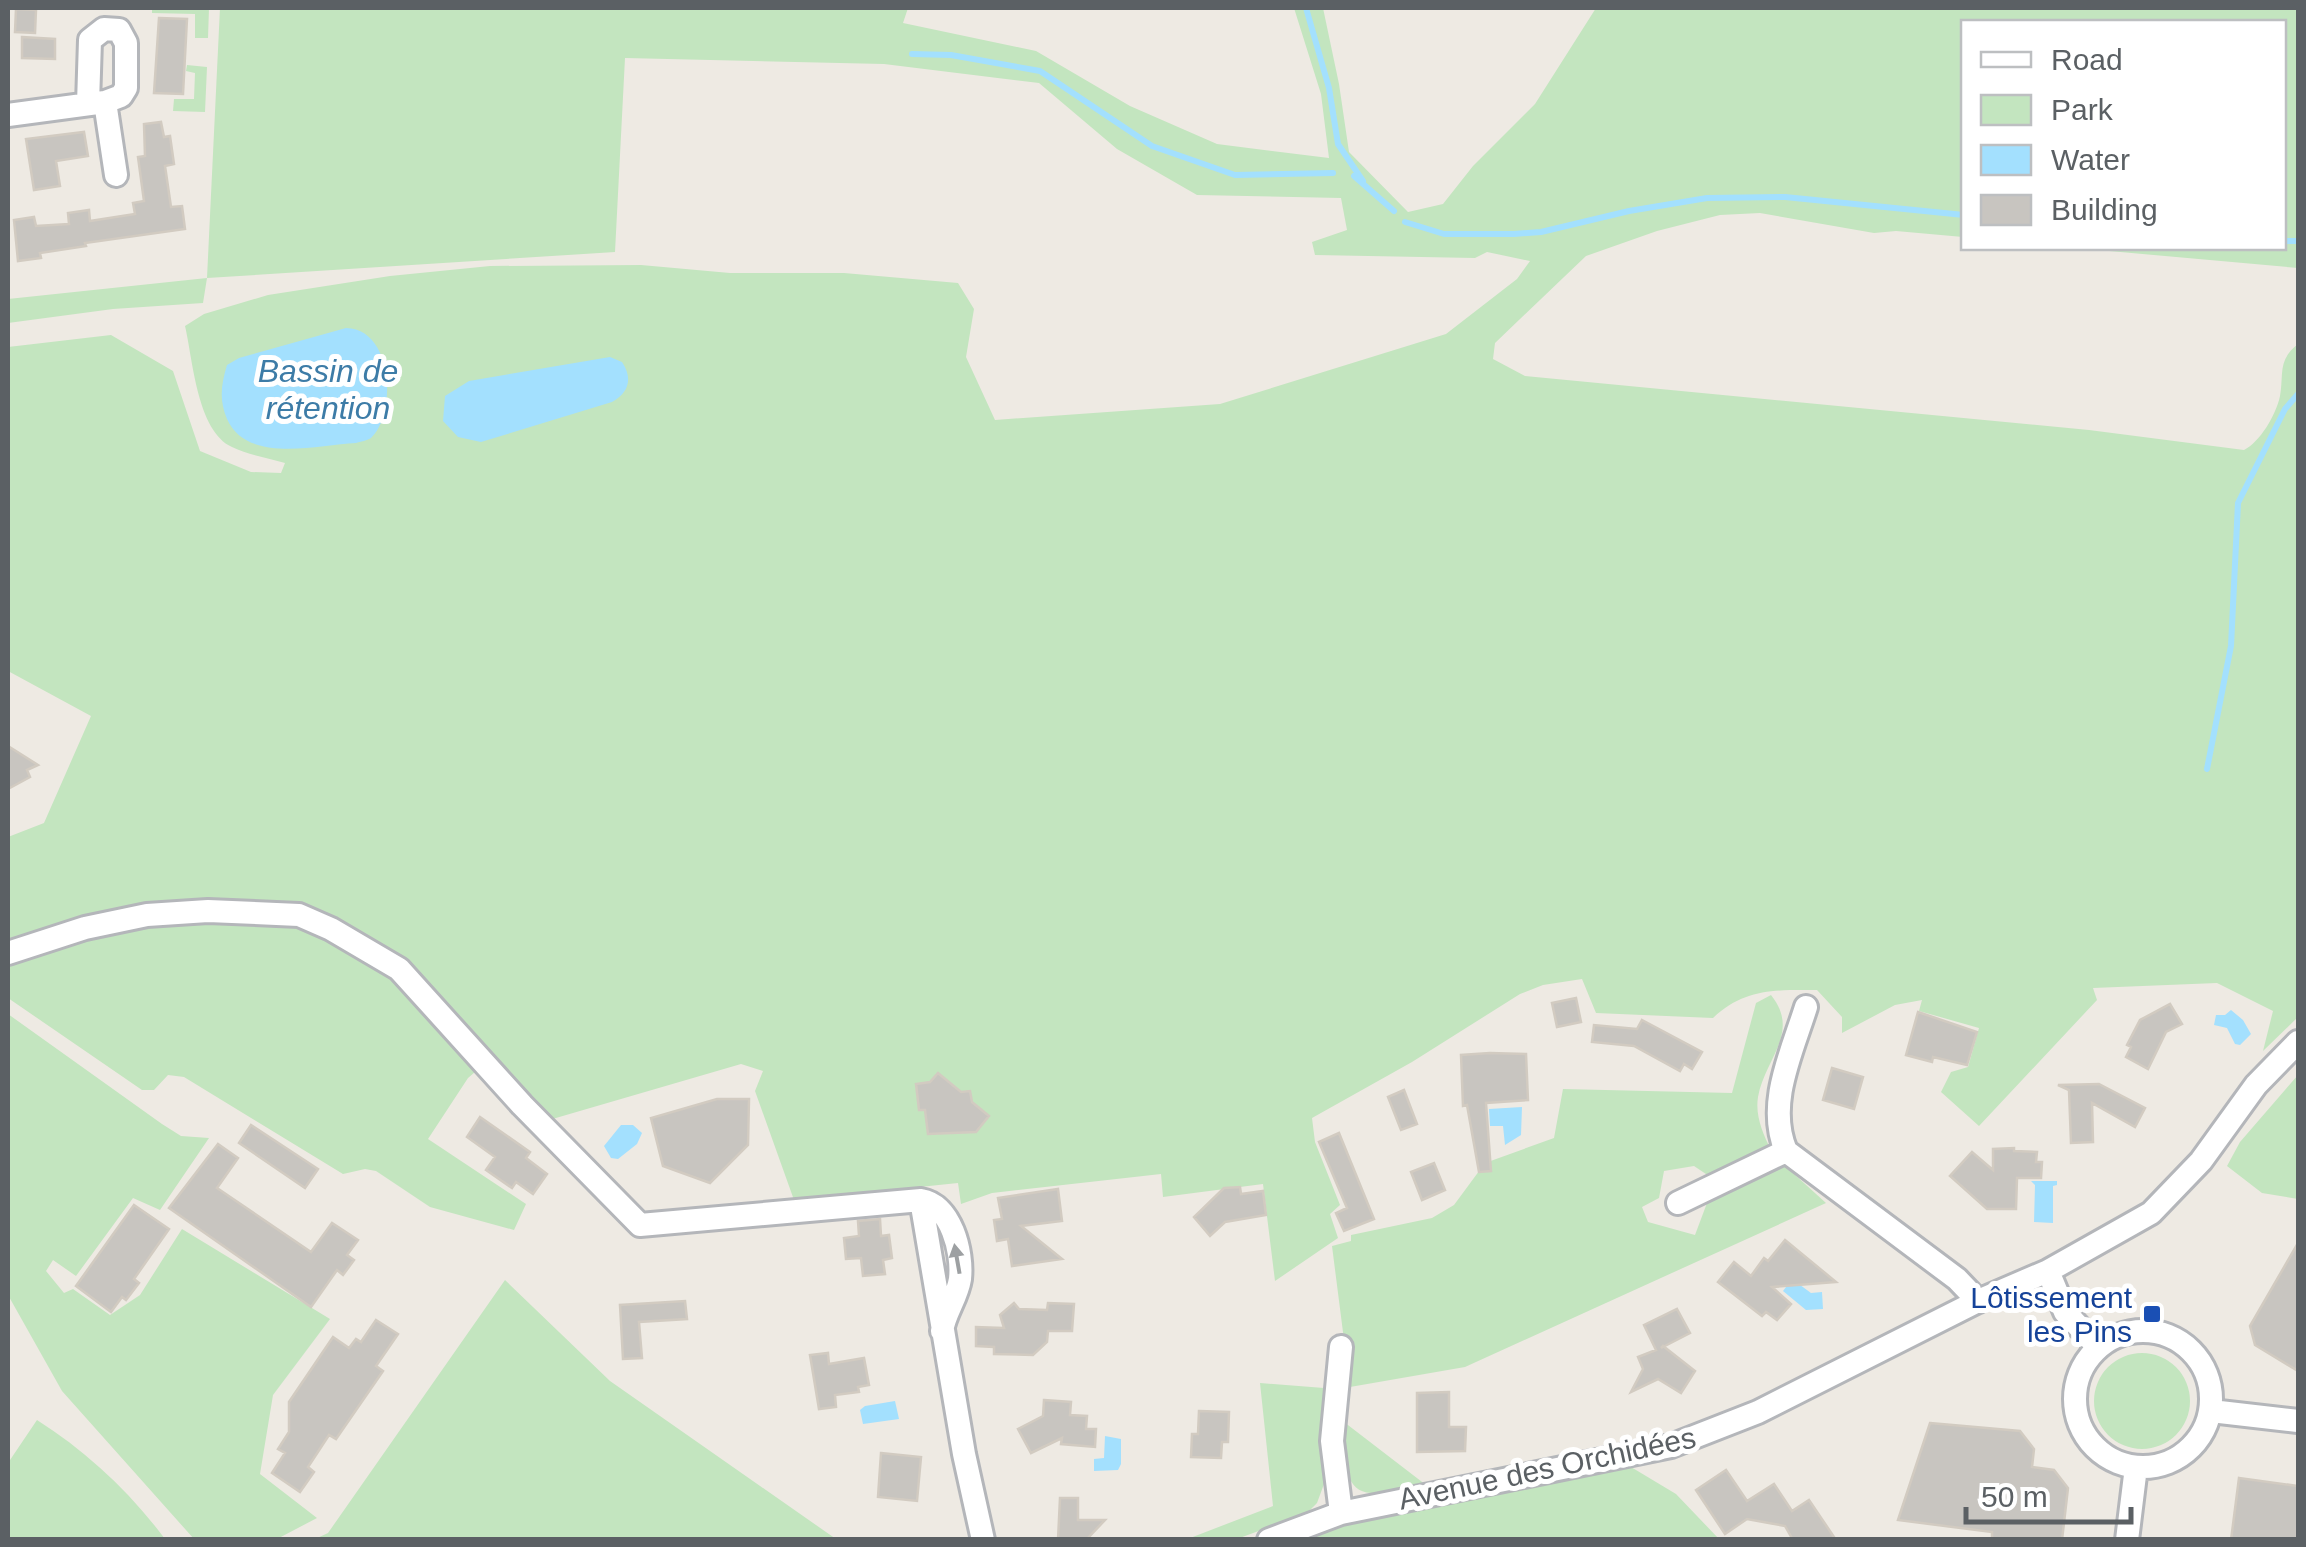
<svg xmlns="http://www.w3.org/2000/svg" width="2306" height="1547" viewBox="0 0 2306 1547" font-family="Arial,sans-serif">
  <style>
    .green { fill: #c3e5bf }
    .water { fill: #a3e0fe }
    .lines { fill: none; stroke-linecap: round; stroke-linejoin: round }
    .stream { stroke: #a3e0fe; stroke-width: 6 }
    .building { fill: #c8c5c0; stroke: #d2cbc1; stroke-width: 2.5 }
    .minor-casing { stroke: #b4b6ba; stroke-width: 28 }
    .minor { stroke: #fff; stroke-width: 22 }
    .oneway { fill: #9da0a2 }
    .transit-dot { fill: #1a4fb4; stroke: #fff; stroke-width: 4 }
    .labels { text-anchor: middle; dominant-baseline: central; stroke-width: 10; stroke-linejoin: round; paint-order: stroke }
    .transit-label { font-size: 30px; fill: #164399; stroke: #fff; text-anchor: end }
    .street-label { font-size: 30px; fill: #5b6064; stroke: #fff }
    .water-label { font-size: 32px; font-style: italic; fill: #3d7ca7; stroke: #fff }
  </style>
  <rect width="100%" height="100%" fill="#eeeae3"/>
  <!-- green -->
  <path class="green" d="M152 8H209L208 38H195V14L152 13Z
    M220 8H908L903 23 1036 51 1130 106 1217 144 1329 158 1321 94 1294 8H1323L1339 84 1349 152 1408 212 1443 204 1473 166 1535 104 1596 8H2298V268L2076 248H2284V22H1964L1963 237 1896 231 1874 233 1760 213 1720 215 1657 231 1586 256 1495 343 1493 359 1525 376 2089 430 2244 450C2260 442 2276 415 2280 396 2284 375 2277 360 2298 344V1017L2263 1051 2273 1011 2217 983 2093 988 2097 1000 1979 1126 1941 1092 1951 1072 1968 1067 1979 1028 1919 1011 1922 1000 1895 1005 1842 1033V1017L1817 990C1775 990 1745 988 1713 1018L1596 1013 1582 979 1543 985 1520 994 1412 1062 1312 1118 1315 1142 1340 1205 1330 1214 1338 1238 1275 1281 1263 1184 1163 1197 1161 1174 992 1193 961 1204 958 1183 794 1200 755 1091 763 1071 741 1064 549 1120 411 971 361 933 308 908 246 900 182 901 82 919 8 941V837L44 823 91 716 8 671V347L111 335 173 371 200 451 251 472 281 473 285 463C268 458 248 455 232 447 197 431 193 360 185 326L204 314 268 295 390 276 490 266 641 265 730 273H844L958 283 974 309 966 357 995 420 1220 404 1446 334 1517 279 1530 261 1487 252 1475 258 1315 255 1312 242 1347 230 1341 198 1197 195 1117 149 1039 83 884 64 625 58 615 252 207 278 203 303 113 309 8 323V299L207 278Z
    M187 65 207 67 205 112 173 111 174 99H194L195 73 186 71Z
    M178 919C216 921 257 918 294 924 366 937 432 1018 475 1072L468 1078 428 1139 526 1204 514 1230 430 1207 376 1171 365 1169 343 1174 184 1077 168 1075 154 1090H142L8 998V956L68 940Z
    M1771 995C1801 1033 1765 1058 1758 1097 1755 1116 1763 1134 1771 1150L1712 1178 1694 1166 1664 1171 1659 1198 1642 1207 1648 1222 1695 1235 1710 1195 1783 1164 1826 1203 1465 1367 1350 1387 1332 1246 1351 1241V1235L1432 1218 1454 1205 1485 1163 1554 1138 1563 1089 1732 1093 1756 1003Z
    M8 1014 162 1124 181 1136 209 1138 160 1210 133 1198 76 1276 53 1260 46 1271 64 1293 73 1289 110 1315 140 1295 182 1229 330 1319 273 1395 260 1474 317 1518 277 1539H194L62 1391 8 1295Z
    M2298 1075V1199L2262 1193 2227 1166 2240 1142Z
    M505 1280 610 1381 836 1539H315L328 1533Z
    M2094 1401a48 48 0 1 1 96 0a48 48 0 1 1-96 0Z
    M1260 1383 1324 1388V1484L1317 1503 1307 1513 1237 1539 1185 1540 1273 1506Z
    M37 1420C86 1451 130 1492 165 1539H8V1463Z
    M1344 1422 1426 1485C1352 1502 1344 1498 1344 1422Z
    M1631 1467 1676 1494 1719 1539 1301 1540 1329 1528 1393 1511Z"/>
  <!-- water -->
  <path class="water" d="M346 328C395 329 396 416 371 438 368 440 360 442 356 443 316 445 247 464 227 419 219 400 221 385 227 365L239 358Z
    M610 357 622 362C633 378 629 393 612 402L481 442 458 437 443 421 445 396 469 381Z
    M2231 1010 2243 1020 2251 1034 2240 1045 2235 1044 2227 1028 2214 1025 2216 1015H2225Z
    M1522 1107 1521 1135 1505 1145 1503 1126H1490L1489 1109Z
    M621 1125H633L642 1133 637 1144 618 1159 611 1158 604 1146Z
    M2031 1181H2057V1185L2053 1186V1223L2034 1222 2035 1185Z
    M1792 1279 1811 1293 1822 1292 1823 1309 1806 1310 1783 1291Z
    M895 1401 899 1419 863 1424 860 1410 865 1406Z
    M1105 1436 1121 1439V1464L1118 1470 1094 1471V1459L1104 1458Z"/>
  <g class="lines">
    <!-- stream -->
    <path class="stream" d="M1306 8 1329 88 1338 144 1363 181
      M912 54 951 55 1040 71 1152 146 1235 175 1333 173
      M1354 176 1394 211
      M1405 222 1444 234H1514L1541 232 1629 211 1707 198 1785 197 1964 215
      M2284 241H2298
      M2207 769 2231 646 2238 503 2285 409 2298 394"/>
  </g>
  <!-- building -->
  <path class="building" d="M16 9 36 10 35 33 15 32Z
    M159 18 187 19 183 94 154 93Z
    M22 37 55 39V59L22 58Z
    M161 122 164 137 170 136 174 164 165 166 171 207 182 206 185 229 85 243 86 246 40 253 41 258 18 261 14 220 34 217 36 226 69 224 68 213 89 210 90 221 135 214 133 203 144 201 138 157 145 156 144 124Z
    M84 132 88 156 56 161 60 186 34 190 26 139Z
    M8 746 38 765 27 770 30 777 8 789Z
    M1576 998 1581 1022 1557 1027 1552 1003Z
    M2170 1004 2182 1024 2166 1032 2148 1069 2126 1057 2131 1047 2127 1045 2140 1020Z
    M1918 1012 1977 1032 1967 1065 1933 1057 1932 1062 1906 1055Z
    M1642 1020 1702 1052 1692 1069 1684 1064 1680 1071 1634 1046 1592 1042 1594 1025 1637 1029Z
    M1490 1053 1526 1054 1528 1100 1486 1103 1491 1171 1479 1172 1467 1105 1463 1106 1461 1055Z
    M1832 1068 1863 1077 1854 1109 1823 1100Z
    M938 1073 961 1092 970 1091 972 1102 989 1116 976 1132 928 1134 925 1110H919L916 1084 930 1082Z
    M2099 1084 2145 1108 2135 1127 2092 1103 2093 1142 2071 1143 2069 1090 2058 1085Z
    M1404 1090 1417 1124 1401 1130 1388 1097Z
    M717 1099H749L748 1145 710 1183 663 1166 651 1118Z
    M480 1117 530 1152 526 1158 547 1174 533 1194 516 1182 512 1188 486 1170 495 1157 467 1137Z
    M251 1125 318 1169 305 1188 239 1143Z
    M1339 1133 1374 1219 1344 1231 1336 1213 1347 1208 1319 1142Z
    M218 1144 238 1158 217 1188 311 1252 332 1223 358 1240 347 1255 354 1260 343 1275 337 1270 311 1307 169 1208Z
    M2014 1148V1151L2037 1152 2036 1162H2042L2041 1178H2017L2016 1209H1987L1950 1176 1972 1152 1993 1170V1149Z
    M1434 1163 1445 1190 1422 1200 1411 1172Z
    M1240 1187 1241 1194 1263 1191 1266 1215 1225 1222 1210 1236 1194 1217 1224 1188Z
    M1058 1189 1062 1221 1021 1226 1062 1259 1012 1266 1008 1239 997 1241 994 1220 1002 1219 998 1198Z
    M134 1205 169 1229 134 1279 139 1283 126 1300 122 1297 111 1312 76 1286Z
    M880 1219 881 1236 889 1235 892 1258 883 1260 885 1274 863 1276 861 1258 846 1259 844 1238 859 1236 858 1221Z
    M1785 1240 1836 1282 1772 1287 1791 1304 1777 1320 1766 1312 1762 1316 1718 1282 1734 1262 1751 1276 1764 1258 1768 1261Z
    M2298 1243V1371L2255 1345 2250 1326Z
    M685 1301 687 1319 639 1322 642 1358 623 1359 620 1305Z
    M1014 1303 1019 1309 1047 1310 1048 1303 1074 1304 1072 1331H1048L1047 1342 1033 1355 994 1354V1347L976 1346V1327L1004 1328 1000 1315Z
    M1677 1309 1690 1333 1661 1348 1663 1346 1695 1371 1681 1393 1658 1379 1631 1392 1643 1369 1638 1357 1656 1350 1644 1325Z
    M376 1320 398 1334 376 1366 383 1371 336 1439 329 1435 308 1467 314 1472 300 1492 272 1473 285 1453 278 1449 289 1432V1402L333 1337 349 1348 356 1339 361 1342Z
    M828 1353 829 1364 864 1358 869 1385 858 1387 859 1392 835 1395 836 1407 819 1409 810 1355Z
    M1449 1392V1427H1466L1465 1451 1417 1452V1393Z
    M1044 1400 1071 1402 1070 1415 1087 1416 1086 1429H1096L1095 1447 1061 1444 1062 1438 1031 1453 1018 1429 1043 1416Z
    M1199 1411 1229 1412 1228 1442H1222L1221 1458 1191 1457 1192 1434H1198Z
    M1930 1423 2020 1431 2034 1449 2032 1467 2054 1470 2068 1488 2062 1540H1992V1532L1898 1520Z
    M881 1453 921 1457 917 1501 878 1497Z
    M1726 1470 1747 1501 1774 1484 1792 1511 1809 1500 1836 1540H1793L1785 1526 1747 1519 1725 1534 1696 1490Z
    M2239 1478 2298 1486V1540H2231Z
    M1060 1498H1078V1520H1105L1086 1540H1058Z"/>
  <g class="lines">
    <defs>
      <path id="minor" d="M105 102 116 175
        M8 115 105 102 121 96 126 88V43L119 30 104 29 90 40 88 104
        M8 953 85 928 147 915 208 911 299 915 331 929 399 969 522 1105 640 1225 921 1200C951 1205 963 1252 960 1279 957 1298 945 1312 942 1331
        M1806 1007C1792 1052 1766 1104 1786 1151L1957 1279 1978 1301
        M921 1200 964 1454 983 1540
        M1678 1203 1786 1151
        M2048 1271 2065 1312 2098 1347
        M2075 1399a68 68 0 1 1 136 0a68 68 0 1 1-136 0Z
        M1341 1347 1332 1441 1341 1513
        M2211 1411 2298 1421
        M1269 1540 1341 1513 1671 1446 1758 1412 1978 1301 2048 1271 2151 1213 2201 1161 2256 1085 2298 1042
        M2127 1540 2136 1467"/>
    </defs>
    <!-- minor casing -->
    <use href="#minor" class="minor-casing"/>
    <!-- minor -->
    <use href="#minor" class="minor"/>
  </g>
  <!-- one-way arrows -->
  <defs><path id="oneway-solid" d="M-6-.8H1V-3.2L6.5 0L1 3.2V.8H-6Z" transform="scale(2.5)"/></defs>
  <use class="oneway" href="#oneway-solid" transform="translate(957 1259) rotate(-100)"/>
  <!-- markers -->
  <rect class="transit-dot" x="2142" y="1304" width="20" height="20" rx="5"/>
  <g class="labels">
    <!-- transit labels -->
    <g class="transit-label">
      <text x="2132" y="1297">Lôtissement<tspan x="2132" dy="34">les Pins</tspan></text>
    </g>
    <!-- street labels -->
    <g class="street-label">
      <text transform="translate(1547 1468) rotate(-12)">Avenue des Orchidées</text>
    </g>
    <!-- water labels -->
    <g class="water-label">
      <text x="328" y="371">Bassin de<tspan x="328" dy="37">rétention</tspan></text>
    </g>
  </g>
  <!-- border -->
  <rect width="2306" height="1547" fill="none" stroke="#5b6064" stroke-width="20"/>
  <!-- legend -->
  <rect x="1961" y="20" width="325" height="230" fill="#ffffff" stroke="#bdbfc1" stroke-width="2.5"/>
  <rect x="1981" y="52" width="50" height="15" fill="#ffffff" stroke="#bdbfc1" stroke-width="2.5"/>
  <text x="2051" y="70" font-size="30" fill="#5b6064">Road</text>
  <rect x="1981" y="95" width="50" height="30" fill="#c3e5bf" stroke="#bdbfc1" stroke-width="2.5"/>
  <text x="2051" y="120" font-size="30" fill="#5b6064">Park</text>
  <rect x="1981" y="145" width="50" height="30" fill="#a3e0fe" stroke="#bdbfc1" stroke-width="2.5"/>
  <text x="2051" y="170" font-size="30" fill="#5b6064">Water</text>
  <rect x="1981" y="195" width="50" height="30" fill="#c8c5c0" stroke="#bdbfc1" stroke-width="2.5"/>
  <text x="2051" y="220" font-size="30" fill="#5b6064">Building</text>
  <!-- scale -->
  <path d="M1966 1507v15h165v-15" fill="none" stroke="#5b6064" stroke-width="5"/>
  <text x="1981" y="1507" font-size="30" fill="#5b6064" stroke="#ffffff" stroke-width="8" paint-order="stroke">50 m</text>
</svg>
